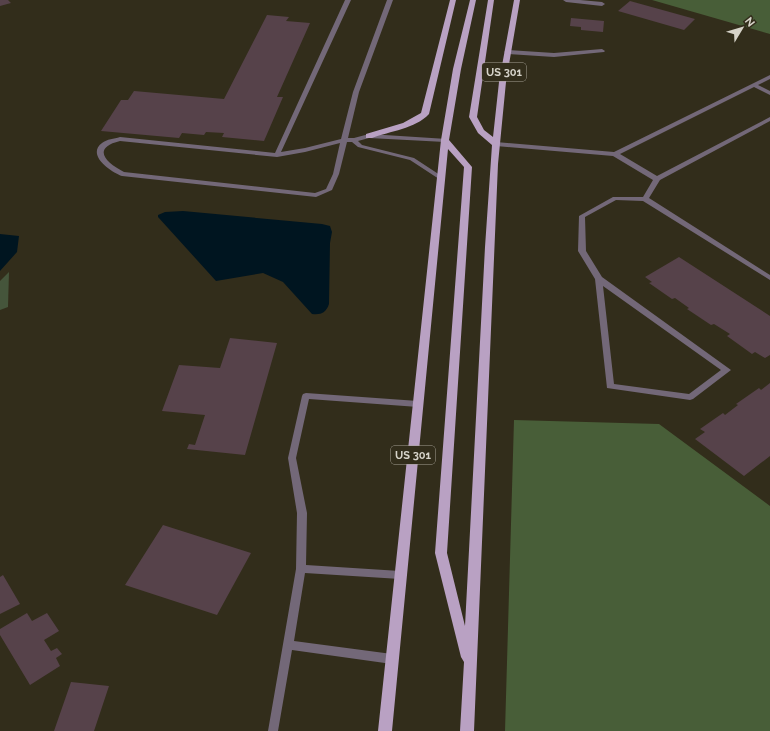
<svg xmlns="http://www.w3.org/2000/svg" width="770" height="731" viewBox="0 0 770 731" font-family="Raleway,sans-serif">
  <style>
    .green { fill: #45553b }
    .forest { fill: #485e38 }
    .water { fill: #001520 }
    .building { fill: #56424a }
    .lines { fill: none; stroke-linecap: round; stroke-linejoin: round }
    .service { fill: #736878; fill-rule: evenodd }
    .primary { fill: #b9a1c3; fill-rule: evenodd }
    .labels { text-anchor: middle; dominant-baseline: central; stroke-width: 4; stroke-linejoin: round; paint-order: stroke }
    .shield { fill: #322d1b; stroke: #a5a195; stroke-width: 1 }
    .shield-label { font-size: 11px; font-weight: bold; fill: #d6d3c9 }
  </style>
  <rect width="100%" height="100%" fill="#322d1b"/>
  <!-- green -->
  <path class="green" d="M9 272 8 307 0 310V281Z"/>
  <!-- forest -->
  <path class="forest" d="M652 0H770V34Z
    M514 420 659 424 770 506V731H505Z"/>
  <!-- water -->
  <path class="water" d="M183 211 322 224 330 226 332 232 330 243 329 304C326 313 321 315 312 314L283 282 263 273 216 281 158 217V215L165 212Z
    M0 234 19 236 17 252 0 271Z"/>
  <!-- building -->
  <path class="building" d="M0 0H8L11 3 0 6Z
    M630 1 695 19 684 30 618 11Z
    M267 15 289 17 286 21 310 23 277 97H283L264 141 222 137 224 133 206 132 204 135 182 133 179 138 101 131 121 100H128L134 91 224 99Z
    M571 18 604 21 603 32 581 30V27L570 26Z
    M679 257 770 316V355L765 358 755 352 752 354 727 336 730 334 714 324 711 325 687 309 689 308 675 298 672 299 649 283 652 282 645 277Z
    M230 338 277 343 245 455 187 449 189 444 195 445 205 415 162 411 179 365 220 368Z
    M770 383V456L744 476 695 439 705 432 700 429 723 413 725 415 738 405 736 404 759 388 761 390Z
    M163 525 251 553 217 615 125 585Z
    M3 575 20 604 0 614V577Z
    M27 613 32 621 47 613 59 631 44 640 51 651 57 648 62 654 56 658 60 666 30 685 0 635V629Z
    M71 682 109 686 94 731H54Z"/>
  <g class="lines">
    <!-- service -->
    <path class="service" d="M345 0H351L281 152 305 148 341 139 353 92 387 0H393L359 92 348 138H354L369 134 447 139V141L445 142 369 138 358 141 362 145 414 158 443 177V179H439L410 160 358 147 352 142H347L339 174 332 190 316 197 122 176C111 172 86 155 102 143 107 139 114 139 120 137L275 153ZM120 141 277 157 305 152 340 143 333 174 326 189 315 193 124 172C106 163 91 148 120 141Z
      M563 0H580L602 2 605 4 602 6 566 2Z
      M602 49 605 51 604 52 554 57 507 54 504 52 507 50 554 53Z
      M770 75V79L758 85 770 91V95L754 87 620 154 657 176 770 117V121L660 180 649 198 770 275V280L643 201 616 200 585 217 586 251 602 277 731 370 693 399 690 400 607 388 595 279 578 251 579 216 613 197H643L653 180 613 156 496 146 493 144 496 142 614 152ZM603 286 721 370 689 394 614 384Z
      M306 393 418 401 421 402 422 404 421 406 418 407 309 399 296 458 307 513 306 565 400 571 403 572 405 575 403 578 400 579 305 573 294 641 392 654 396 656 397 659 396 662 392 664 292 650 278 731H268L296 569 297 513 288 458 302 396 303 394Z"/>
    <!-- primary -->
    <path class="primary" d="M450 0H456L429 114C415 129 390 131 372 138H366V134L403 123 421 113Z
      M470 0H476L461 69 449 140 472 167 447 553 465 626 485 247 492 145 478 133 469 117 488 0H494L477 117 484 130 493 137 499 82 514 0H520L506 82 498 164 474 731H460L464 662 461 657 435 553 464 167 448 149 392 731H378L441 140 453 69Z"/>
  </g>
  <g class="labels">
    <!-- shield labels -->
    <g class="shield">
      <rect x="482" y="63" width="44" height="18" rx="3"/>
      <rect x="391" y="446" width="44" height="18" rx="3"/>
    </g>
    <g class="shield-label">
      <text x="504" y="72">US 301</text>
      <text x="413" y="455">US 301</text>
    </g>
  </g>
  <!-- north arrow -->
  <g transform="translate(742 28) rotate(52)" stroke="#322d1b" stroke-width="3" paint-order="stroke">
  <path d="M0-3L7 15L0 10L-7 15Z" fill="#d6d3c9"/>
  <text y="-6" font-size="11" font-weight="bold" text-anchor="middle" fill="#d6d3c9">N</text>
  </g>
</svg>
